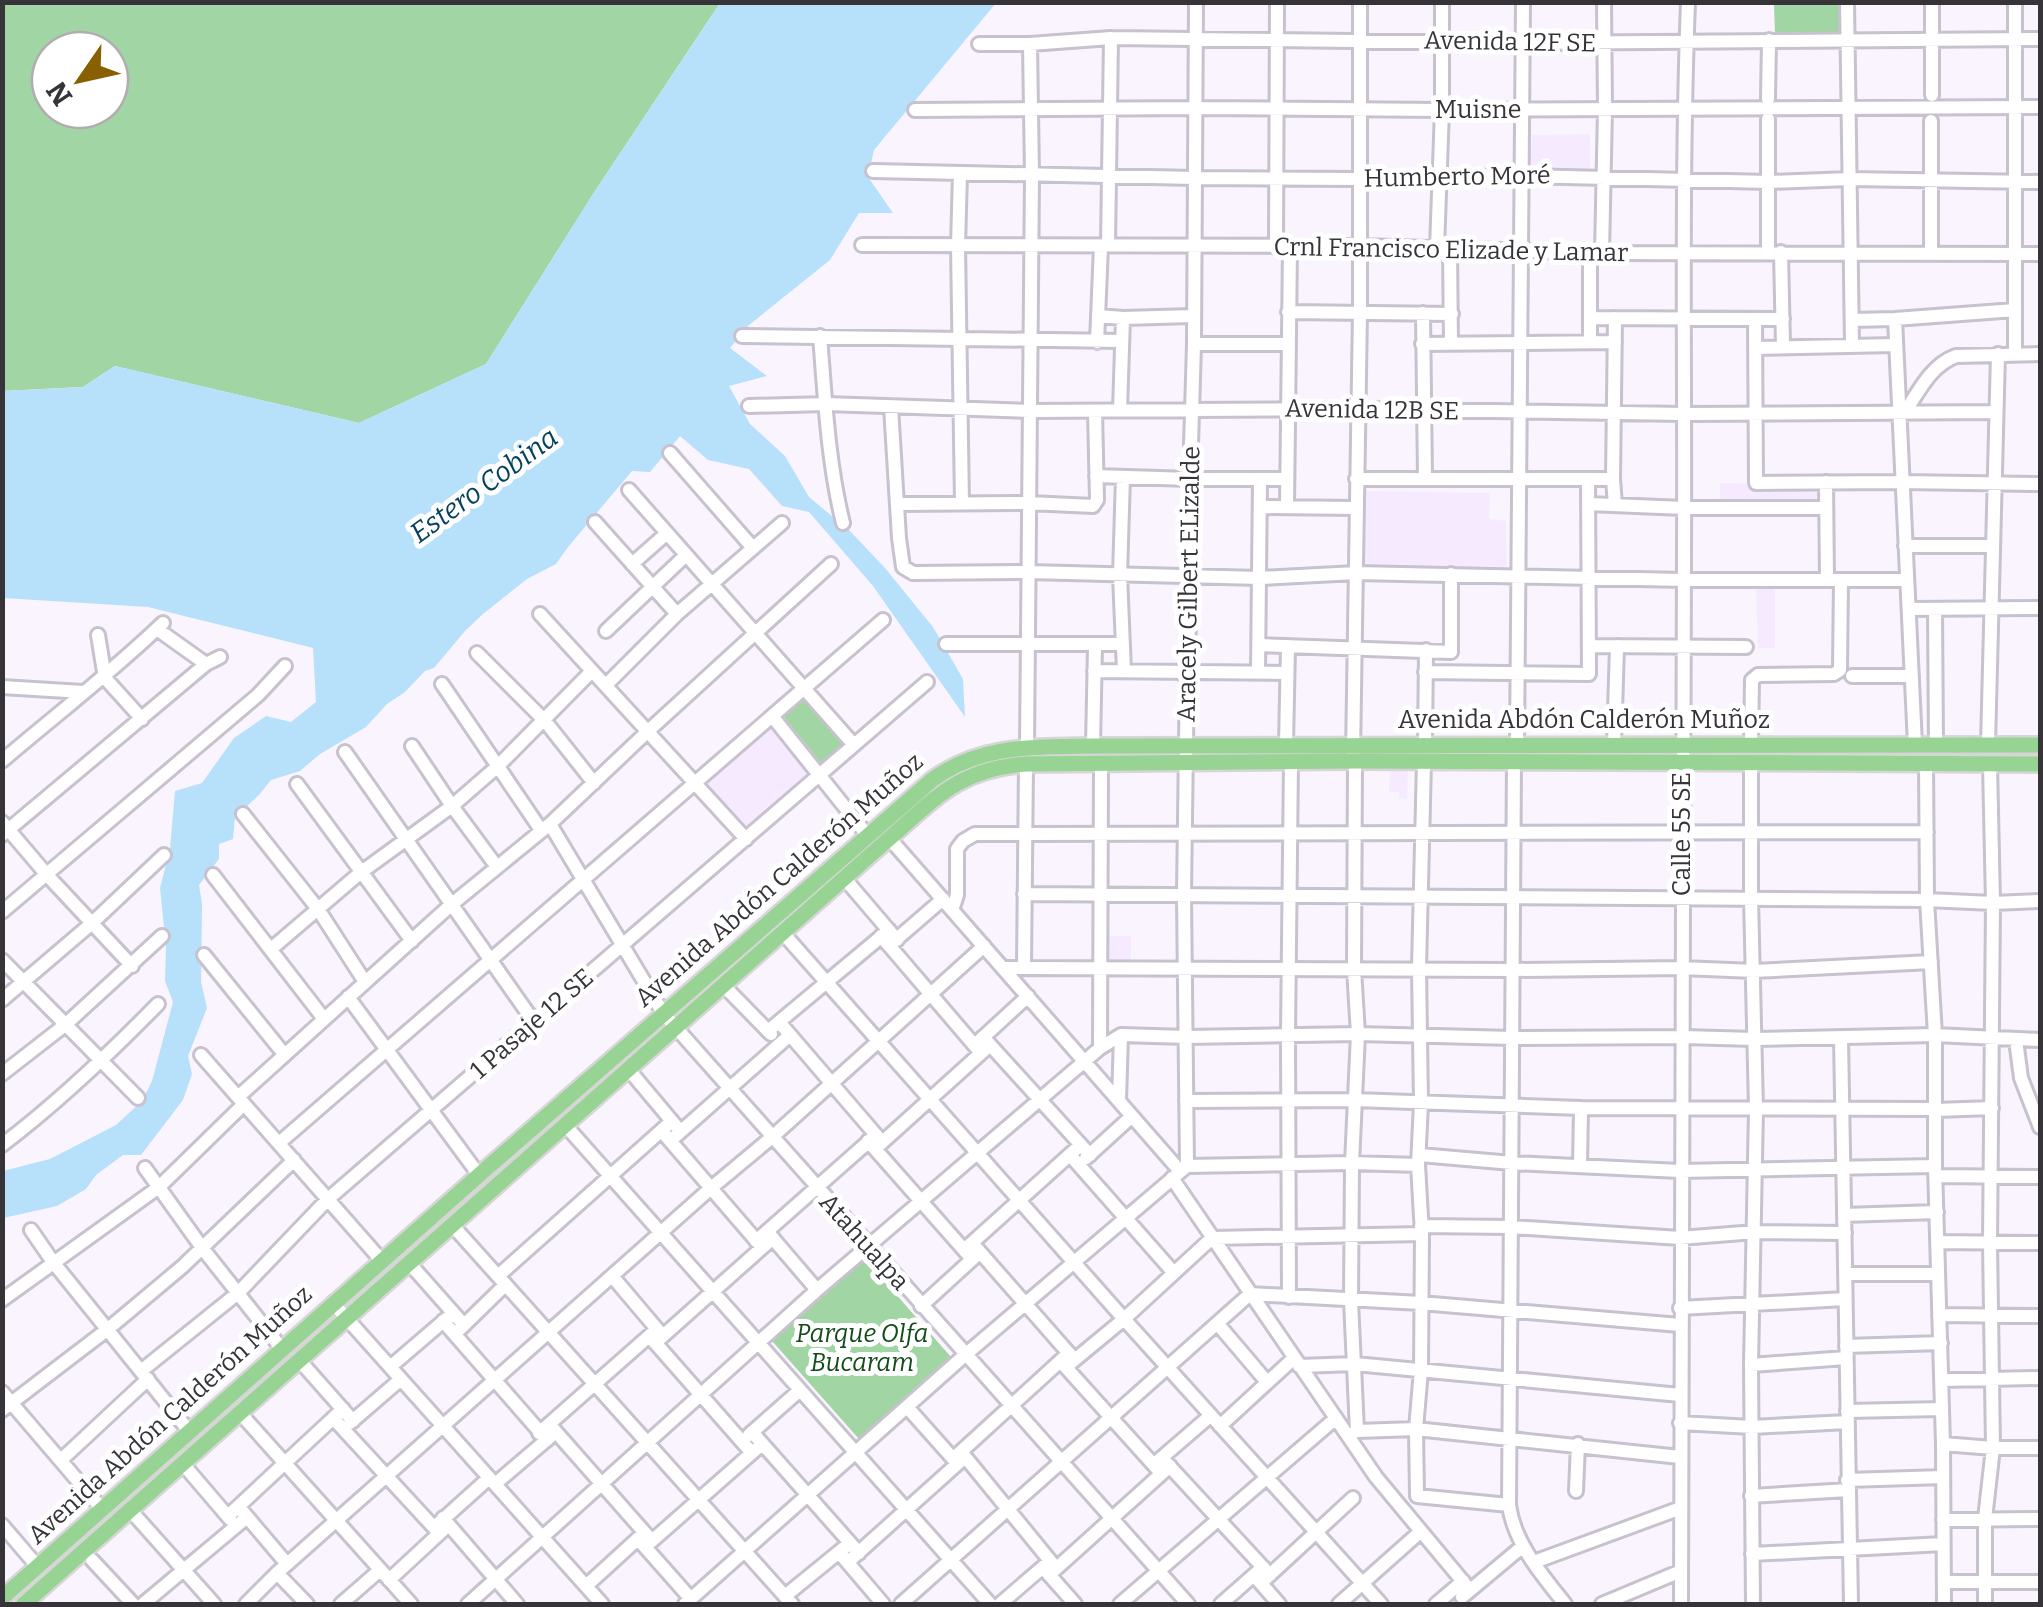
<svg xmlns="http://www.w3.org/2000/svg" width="2043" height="1607" viewBox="0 0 2043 1607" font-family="Bitter,serif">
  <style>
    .built { fill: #f5eaff }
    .green { fill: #a2d5a4; fill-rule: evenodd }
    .water { fill: #b7e0fb }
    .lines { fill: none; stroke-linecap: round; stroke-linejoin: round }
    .minor-casing { stroke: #c8c1ce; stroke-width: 18 }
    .major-casing { stroke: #d7d6d7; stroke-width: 20 }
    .minor { stroke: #fff; stroke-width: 12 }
    .major { stroke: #97d393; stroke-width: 15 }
    .labels { text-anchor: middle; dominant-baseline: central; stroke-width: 10; stroke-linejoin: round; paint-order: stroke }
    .street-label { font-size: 25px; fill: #363339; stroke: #fff }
    .park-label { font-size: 25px; font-style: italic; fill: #124c1a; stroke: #fff }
    .water-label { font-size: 28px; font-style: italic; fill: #043f5d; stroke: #fff }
  </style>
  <rect width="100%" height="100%" fill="#faf4ff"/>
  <!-- built -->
  <path class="built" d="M1590 134V173L1530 172 1532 135Z
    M1720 483 1822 486V507L1720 504Z
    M1365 491 1490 493 1489 519 1506 521 1507 571 1362 567Z
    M1756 587 1775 588V648H1758Z
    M774 726 810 771 745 827 704 784Z
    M1408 769 1407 799 1399 798V792H1389L1390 770Z
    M1103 936H1131V961L1104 959Z"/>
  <!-- green -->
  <path class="green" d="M2 3H720L595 191 486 364 359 423 115 366 83 387 3 391ZM50 50H110V110H50Z
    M1774 3H1843V37L1775 35Z
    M806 697 844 744 821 763 784 717Z
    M865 1259 951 1357 859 1439 772 1341Z"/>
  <!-- water -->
  <path class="water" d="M720 3H996L874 150 868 177 893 213H859L830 260 749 325 730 348 767 376 729 386 750 424 785 456 809 497 850 531 885 568 933 627 963 679 965 717 873 586 809 512 782 506 749 469 708 460 680 436 650 472 632 471 568 547 556 564 527 579 483 614 465 631 434 668 425 671 405 692 387 704 366 727 320 754 300 771 271 780 259 795 235 817 233 839 219 844V859L199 885 202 904 201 982 207 1008 188 1056 192 1074 183 1100 141 1155H123L96 1175 86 1189 57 1206 3 1218V1171L50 1159 116 1125 142 1101 152 1081 173 1002 165 981 166 947 160 888 170 849 175 791 202 783 234 738 266 716 291 722 316 702 313 648 148 607 3 598V391L83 387 115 366 359 423 486 364 595 191Z"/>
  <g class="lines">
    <defs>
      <path id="minor" d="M1847 2C1848 117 1851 231 1852 345
        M2015 2V354
        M979 44H1030L1111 38 1523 43 2040 39
        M1932 95V2
        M1768 99 1769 40
        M915 110 1196 108 1442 110 2040 107
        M1768 119V252
        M873 171 1195 178 1358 179 1522 176 1769 182 1849 179 2040 182
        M960 173 958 246 962 503
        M862 245 1359 246 1602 253 2040 254
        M1108 245 1111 38
        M1276 247 1277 2
        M1437 248 1442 110V2
        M1450 248 1451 344
        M1781 252 1783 346
        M1931 252V121
        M1602 253 1605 109 1604 2
        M1288 312 1452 314
        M1423 313 1425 479
        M1098 316 1123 318 1193 316
        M1592 318 1783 319
        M1615 318 1613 479 1615 505
        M1755 319 1756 483 1902 482 2040 484
        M1895 319 1915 745
        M1852 320 1895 319 2015 310
        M742 336 1122 341
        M820 336C825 398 828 463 843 523
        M1097 342 1101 246
        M1590 342V252
        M1194 344H1288
        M1422 344 1615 342
        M1755 348 1895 345
        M749 406 826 404 1030 411 1357 409 1685 414 1996 412
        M891 407 899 538 903 567 913 573 1029 572 1260 578 1356 573 1684 580H1907
        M1120 410 1123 318
        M1905 412C1919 391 1931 365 1956 356L2040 354
        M670 453 753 548
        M1096 476 1190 479H1287
        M1123 477 1120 575 1124 671
        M1356 479H1613
        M1826 482 1827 579
        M629 490 854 745
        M897 504 1029 503 1093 506 1097 500 1095 411
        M1588 504 1684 508H1825
        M1260 507 1356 508
        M1287 507 1290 247
        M595 522 677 614
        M1905 546H1992
        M632 564 666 534
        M1909 609 2040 608
        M1935 609 1936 745
        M540 614 746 839
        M157 629 206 664
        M606 631 685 556
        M98 635 105 678 142 719
        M946 644H1123
        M1259 645 1451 652V574
        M1589 646 1746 647
        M477 653 545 721 594 783
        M1094 671 1287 673
        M1258 672 1260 479
        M1425 672 1589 674 1588 479
        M1852 676H1912
        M442 684 541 830
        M606 685 677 614 782 523
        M2 687 83 692
        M772 716 868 836
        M1425 745 1426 650
        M1614 745 1617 646
        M1751 745 1752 680 1758 675 1834 674 1840 670 1841 580
        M1988 745 1998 354
        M412 746 452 806 497 867
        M1093 746 1095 646
        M1286 746 1288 646
        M1517 746 1523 2
        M1027 748 1032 175 1030 44
        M345 752 534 1022
        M1353 755 1360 312V2
        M2 761C56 715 112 672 163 623
        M1355 761 1354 969 1358 1034 1352 1163 1351 1301 1357 1431
        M1424 761 1419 968 1421 1104 1418 1165 1422 1234 1421 1370 1416 1429 1417 1496 1509 1505
        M1514 761 1509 1505C1514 1543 1542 1575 1565 1604
        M1751 763V898L1756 1109 1751 1365 1753 1604
        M1926 763 1927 900 1935 1035V1166L1943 1444 1944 1604
        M297 784 412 941
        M243 814 318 909 365 982
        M2 822 47 875 132 966
        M550 824 663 1013 1188 1604
        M2 835 206 664 220 657
        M890 839 1180 1171
        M213 875 324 1019
        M845 879 897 940
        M1024 894 1927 900 1993 903 2040 901
        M952 910 957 895V849L963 841 975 834 1927 832
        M2 912 258 695 285 666
        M783 933 1124 1319 1381 1604
        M881 936 981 1053
        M891 944 943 899
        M271 949 360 873 452 806 498 766 592 671
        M204 955 284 1054
        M2 960 138 1098
        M1024 967 1026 764
        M1004 968 1514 970 1682 968 1754 971 1931 962
        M724 986 771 1034
        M348 997 479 1175
        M2 1000 91 924 164 855
        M779 1022 882 1142
        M768 1031 889 930
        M983 1037 1090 1155
        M1841 1038 1851 1604
        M2016 1040 2021 1078 2040 1127
        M978 1042 1028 996
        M1100 1048 1101 763
        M201 1055 382 1261
        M629 1070 676 1126
        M2 1074 65 1025 162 936
        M238 1097 452 904 550 824 647 732 831 564
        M1119 1101 1121 1035
        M1186 1101 1355 1100 1581 1108 1937 1109
        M1936 1110 1992 1108
        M566 1126 990 1604
        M666 1136 761 1246
        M670 1141 790 1035
        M868 1141 972 1259
        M279 1143 883 620
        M2 1145C59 1102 109 1054 158 1004
        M877 1147 990 1045
        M1070 1155 1174 1273
        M1420 1155 1512 1163 1680 1171 1935 1166
        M1086 1158 1132 1116
        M1187 1166 1184 895 1187 670 1191 578 1190 479 1194 344 1196 2
        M1187 1166 1352 1163 1418 1165
        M1580 1166 1581 1108
        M145 1168 203 1249 282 1349
        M1937 1176 2040 1177
        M1172 1178 1376 1477 1470 1590
        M1844 1215 1937 1212
        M453 1226 792 1604
        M1421 1226 1511 1227 1680 1238 1755 1232 1845 1233
        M31 1230 53 1262 189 1431
        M770 1235 817 1290
        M756 1241 876 1135
        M1938 1242 2040 1243
        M972 1243 1073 1358
        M964 1250 1075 1150
        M410 1264 464 1325
        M1845 1274H1938
        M498 1276 672 1121
        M612 1276 662 1335
        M1289 1297 1288 1035 1291 761
        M2 1300 159 1187 244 1104
        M333 1303 602 1604
        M921 1306 978 1254
        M1680 1308 1845 1299
        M1939 1315 2040 1316
        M443 1321 547 1440
        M1217 1323 1267 1382
        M460 1329 505 1285
        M651 1338 752 1453
        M655 1343 773 1238
        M1846 1346 1941 1343
        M300 1361 353 1421
        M1062 1363 1161 1473
        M1751 1365 1846 1358
        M1299 1366 1355 1364 1680 1395
        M390 1367 453 1313
        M1066 1367 1124 1319 1212 1238 1422 1234
        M141 1371 238 1293 328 1199 927 682
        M1942 1380 2040 1378
        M2 1392 102 1509
        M907 1407 956 1462
        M2 1410 108 1329 182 1267 294 1160
        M1847 1411 1942 1409
        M240 1413 411 1604
        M333 1418 439 1533
        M350 1423 401 1379
        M1680 1423 1752 1427 1847 1422
        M549 1424 652 1541
        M1220 1426 1294 1358
        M752 1432 859 1553
        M539 1433 657 1329
        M1350 1434 1357 1431 1416 1429 1680 1457
        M749 1435 800 1390
        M1943 1444 1993 1448H2040
        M962 1453 1056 1568
        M955 1457 1069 1353
        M1162 1458 1270 1575
        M61 1460 148 1379
        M1159 1460 1210 1416
        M183 1464 230 1519
        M1847 1480 1943 1477
        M495 1484 550 1437
        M1576 1491 1578 1444
        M1751 1496 1848 1490
        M131 1511 214 1604
        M243 1512 287 1564
        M228 1516 343 1409
        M443 1518 517 1604
        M1943 1520 2040 1519
        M439 1523 489 1478
        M2 1525 38 1567
        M638 1539 691 1599
        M645 1547 762 1444
        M1752 1554 1943 1544
        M843 1557 883 1604
        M92 1560 133 1604
        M848 1562 965 1457
        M1534 1562 1681 1508
        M1045 1570 1075 1604
        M277 1573 307 1604
        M1049 1575 1170 1466
        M389 1580 443 1530
        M1258 1580 1279 1604
        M1944 1582H2040
        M1261 1583 1353 1498
        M586 1586 643 1534
        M785 1596 850 1543
        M1462 1597 1523 1546
        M143 1604 247 1517
        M246 1604 277 1573 711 1188 771 1138 984 946
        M341 1604 380 1570
        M468 1604 817 1290 1100 1048 1121 1035 1186 1037 1358 1034 1513 1038 1683 1037 1755 1039 1935 1035 2040 1040
        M685 1604 965 1355 1187 1166
        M901 1604 1250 1294 1421 1303 1680 1325
        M1000 1604 1050 1561
        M1120 1604 1336 1418
        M1221 1604 1263 1567
        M1339 1604 1420 1532
        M1436 1604 1463 1581
        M1602 1604 1681 1571
        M1681 1604C1681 1253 1682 902 1684 550 1685 368 1681 185 1688 2
        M1985 1604V1519L1993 1448 1990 1242 1993 903 1990 764"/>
      <path id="major" d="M2 1598 487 1168 932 780C980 744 1036 747 1093 746L2040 745
        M24 1604 884 843C934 800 957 769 1026 764L1355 761 2040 764"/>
    </defs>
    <!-- minor casing -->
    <use href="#minor" class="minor-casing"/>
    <!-- major casing -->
    <use href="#major" class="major-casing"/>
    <!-- minor -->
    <use href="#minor" class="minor"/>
    <!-- major -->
    <use href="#major" class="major"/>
  </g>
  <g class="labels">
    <!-- street labels -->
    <g class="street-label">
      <text transform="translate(1510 42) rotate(1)">Avenida 12F SE</text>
      <text x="1478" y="110">Muisne</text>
      <text transform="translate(1457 177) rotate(-1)">Humberto Moré</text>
      <text transform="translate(1451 250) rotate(1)">Crnl Francisco Elizade y Lamar</text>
      <text transform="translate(1372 410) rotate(1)">Avenida 12B SE</text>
      <text transform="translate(1189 584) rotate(-89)">Aracely Gilbert ELizalde</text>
      <text x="1584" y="720">Avenida Abdón Calderón Muñoz</text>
      <text transform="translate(1682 834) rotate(-90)">Calle 55 SE</text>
      <text transform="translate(779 880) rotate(-41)">Avenida Abdón Calderón Muñoz</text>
      <text transform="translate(532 1024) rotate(-41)">1 Pasaje 12 SE</text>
      <text transform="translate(864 1242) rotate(48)">Atahualpa</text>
      <text transform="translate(170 1415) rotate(-42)">Avenida Abdón Calderón Muñoz</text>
    </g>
    <!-- park labels -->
    <g class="park-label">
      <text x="862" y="1334">Parque Olfa<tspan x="862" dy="29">Bucaram</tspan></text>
    </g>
    <!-- water labels -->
    <g class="water-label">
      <text transform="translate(484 485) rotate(-36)">Estero Cobina</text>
    </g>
  </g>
  <!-- border -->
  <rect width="2043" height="1607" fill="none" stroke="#363339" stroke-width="10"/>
  <!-- north arrow -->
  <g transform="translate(80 80) rotate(236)"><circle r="48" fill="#ffffff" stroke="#afadb0" stroke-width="2.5"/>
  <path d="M0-8L18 38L0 25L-18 38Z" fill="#886000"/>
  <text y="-15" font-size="28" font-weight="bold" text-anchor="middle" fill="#363339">N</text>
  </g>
</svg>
